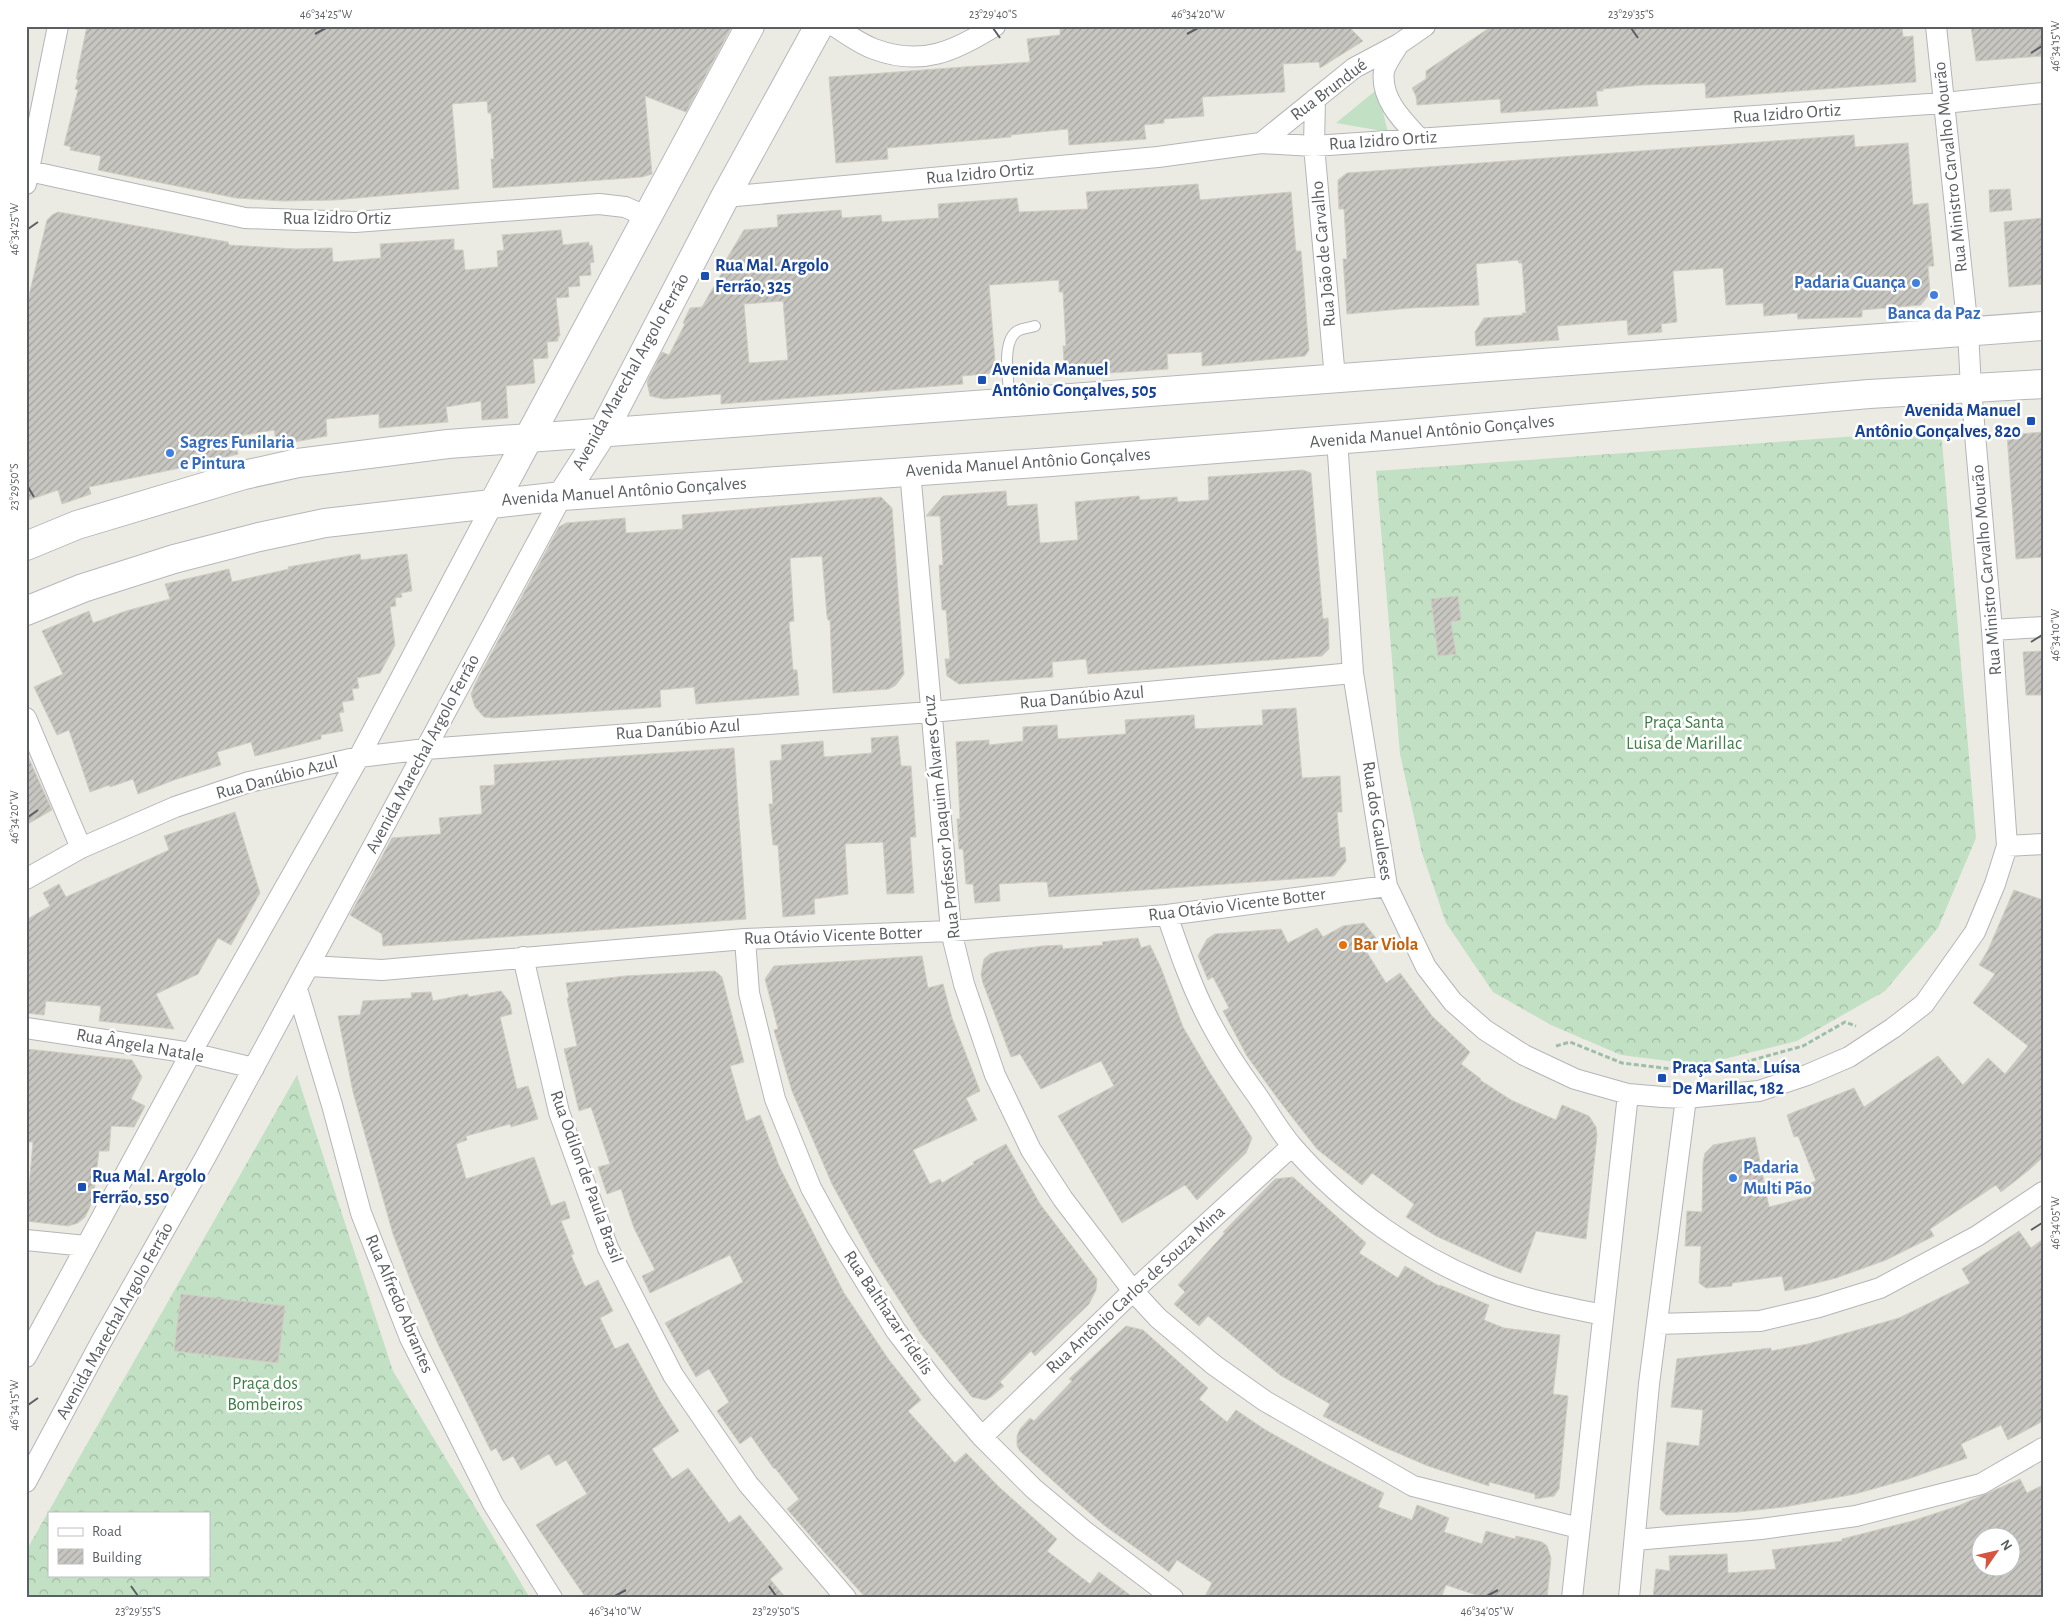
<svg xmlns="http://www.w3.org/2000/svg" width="2069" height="1624" viewBox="0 0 2069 1624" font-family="'Alegreya Sans',sans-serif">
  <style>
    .green { fill: #c2e1c4 }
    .forest { fill: url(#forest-crowns); fill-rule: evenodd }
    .building { fill: url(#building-hatch); stroke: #d0cdc2; fill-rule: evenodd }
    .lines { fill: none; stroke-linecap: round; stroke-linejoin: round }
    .lane-casing { stroke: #b4b5b9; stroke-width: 12 }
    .street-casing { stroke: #b4b5b9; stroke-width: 22 }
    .secondary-casing { stroke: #b5b7bc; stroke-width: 30 }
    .path { stroke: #9bbfa8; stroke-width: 3; stroke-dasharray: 5 2.5; stroke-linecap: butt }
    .lane { stroke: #fff; stroke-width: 10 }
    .street { stroke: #fff; stroke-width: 20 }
    .secondary { stroke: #fff; stroke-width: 28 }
    .ticks { fill: none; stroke: #5b5e62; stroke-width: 2 }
    .transit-dot { fill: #1a4fb4; stroke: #fff; stroke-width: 2 }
    .shop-dot { fill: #3f7fe0; stroke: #fff; stroke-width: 2 }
    .food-dot { fill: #e8710a; stroke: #fff; stroke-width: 2 }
    .labels { text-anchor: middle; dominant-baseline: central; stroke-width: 5; stroke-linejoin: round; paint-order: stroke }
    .street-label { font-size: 18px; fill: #5b5e62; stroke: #fff }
    .transit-label { font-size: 18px; font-weight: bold; fill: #164399; stroke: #fff; text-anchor: start }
    .shop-label { font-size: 18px; font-weight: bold; fill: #366cbe; stroke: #fff; text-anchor: start }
    .park-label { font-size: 18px; fill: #3e7f45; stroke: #fff }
    .food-label { font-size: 18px; font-weight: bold; fill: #c56008; stroke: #fff; text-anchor: start }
    .neatline { fill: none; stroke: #5b5e62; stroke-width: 2 }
    .ticks-label { font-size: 12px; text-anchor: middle; fill: #5b5e62 }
  </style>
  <defs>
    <pattern id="forest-crowns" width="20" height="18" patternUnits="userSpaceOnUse" patternTransform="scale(1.25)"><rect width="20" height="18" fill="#c2e1c4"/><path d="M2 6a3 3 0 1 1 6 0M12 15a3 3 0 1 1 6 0" fill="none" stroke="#a1baa3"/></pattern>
    <pattern id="building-hatch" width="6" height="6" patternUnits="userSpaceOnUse" patternTransform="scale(1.25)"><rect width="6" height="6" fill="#c8c6c0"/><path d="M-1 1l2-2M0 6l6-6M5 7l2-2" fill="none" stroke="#a5a49f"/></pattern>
  </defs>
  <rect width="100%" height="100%" fill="#ecebe3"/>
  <!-- green -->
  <path class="green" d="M1386 82 1381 104 1388 132 1336 123Z"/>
  <!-- forest -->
  <path class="forest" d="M1941 430 1976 838 1938 928 1885 991 1797 1041 1700 1065 1621 1055 1551 1025 1493 992 1446 923 1422 853 1400 754 1376 471Z
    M297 1075 393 1371 530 1598H26V1551ZM49 1513H209V1575H49Z"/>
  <!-- building -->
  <path class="building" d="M87 26H732L686 112 645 96 652 174 642 177 493 188 491 159H494L491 113H488L487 101 452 104 459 189 335 200 283 201 236 198 98 170 101 156 70 150 71 147 64 145 78 90 75 89 78 80 76 79Z
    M1060 26H1348L1363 41 1320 68 1319 62 1283 64 1285 92 1202 97 1204 116 1164 119V123L1144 125 1146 139 1069 145 1068 129 1011 135V137L887 148 888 159 836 163 829 77 1030 62 1027 39 1060 35Z
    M1492 26H1902L1903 37 1913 36 1916 82 1706 98 1705 83 1642 85 1603 89V91H1596L1598 106 1501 113 1500 99 1417 105 1416 96 1412 88 1426 79V71Z
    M1971 26H2043V56L1976 61Z
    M1854 135 1855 147 1908 143 1913 205 1928 203 1934 266H1928L1930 293 1921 305 1862 310V317L1798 319 1797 313 1764 316 1763 303 1726 305 1723 268 1673 271 1677 322 1661 324 1662 332 1628 335 1627 320 1557 326 1559 340 1476 346 1475 332 1484 318 1523 315 1522 313H1526L1522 263H1519L1518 260 1476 264 1479 305 1411 308 1347 314 1343 259H1347L1344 209H1339L1338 191V180L1347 173Z
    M1198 184 1200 200 1291 192 1296 251H1301L1309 350 1305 356 1202 366V352L1167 354 1168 369 1065 376 1063 346H1066L1063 292H1059V280L989 285 996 373 962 376 963 384 721 404V394L664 399 650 396 647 382 662 352 669 355 685 324 683 323 690 308 702 307 727 264 723 265 744 230 778 227 777 215 841 210 842 218 881 215 882 222 939 218 938 204 1017 198 1019 212 1088 209 1086 192ZM783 301 788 360 749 363 744 304Z
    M2010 189 2012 210 1990 212 1989 190Z
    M58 212 228 242 229 245 296 249 332 248 333 262 381 258 380 244 454 239V250H463L465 270 498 267 497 251 504 250 502 235 561 230 563 245 589 242V246L592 245 594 262 590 263 591 275 579 276 580 286 568 287 569 297 556 298 560 336H558V341L547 342 548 358 533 359 535 383 506 386 508 418 482 420 481 401 446 407 448 422 379 428V414L326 419 327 436 277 445 274 430 233 437 238 454 199 464 89 487 91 494 62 504 58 490 26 501V308L47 220 52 215Z
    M2043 218V284L2009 287 2004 222Z
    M2043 432V557L2016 559 2007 435Z
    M1303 470 1311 473 1323 619 1328 618 1329 646V649L1322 656 1088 674 1086 659 1052 662 1053 677 959 684 947 676 945 659H950L946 610H942L940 582 939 565H943L940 516H926L943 496 1006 491 1007 506 1037 504 1040 543 1078 540 1075 502 1139 496 1140 500 1177 497 1178 502 1209 500 1208 477Z
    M881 497 892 508 904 674 896 685 889 689 833 693 830 620H828L827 616 822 556 790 558 794 621 789 622 793 670H797L799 695 696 704 694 687 660 690 661 707 494 718 484 717 475 707 471 694 476 682 559 527 566 523 625 518 626 533 683 529 682 515Z
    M360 554 361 560 407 554 412 591 401 593 402 597 395 598 396 606 390 607 395 645 380 673 357 678 359 688 352 689 354 700 342 702 344 712 339 713 343 731 321 735V739L255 756 251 742 217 752 221 765 174 780 138 794 133 779 110 787 109 785 90 792 69 730 57 735 34 687 63 674 42 631 89 611 93 623 126 611 170 599 165 584 229 569 232 582 289 569 288 567Z
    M1458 596 1461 620 1451 622 1456 654 1438 656 1431 599Z
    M2043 651V695H2026L2023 652Z
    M1296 708 1302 778 1340 776 1342 812H1337L1340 848 1345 847 1346 861 1334 876 1049 897 1047 882H1033L999 884 1000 901 975 903 973 884H966L963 849H959L957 819H960L956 742 989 740V745L1023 741V727L1057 725 1058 739 1126 734 1125 720 1194 715 1195 729 1263 725 1262 710Z
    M898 736 901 766H911L916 837H910L914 893 887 894 883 842 845 844 848 894 814 899 815 914 783 917 778 845H773L769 804H773L770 761 782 760 781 745 823 741 824 757 872 753 871 738Z
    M734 748 746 919 383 946 382 934 350 915 392 838 441 834 439 818 482 814 480 786 495 785 494 765Z
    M26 752 52 810 26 825Z
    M235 812 260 893 231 945 218 938 198 974 156 994 174 1029 99 1021 101 1006 46 1001 44 1015 26 1013V920L50 906 43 893 59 884 66 897 169 850 164 836Z
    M2014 890 2043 900V1157L2029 1170 2001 1192 1996 1185 1930 1229 1934 1236 1886 1260 1836 1278 1785 1291 1782 1276 1732 1283V1286L1706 1288 1699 1283 1701 1246H1685L1687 1211 1702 1212 1703 1163 1705 1153 1713 1145 1755 1137 1769 1207 1812 1196 1808 1184 1816 1181 1798 1136 1794 1137 1787 1115 1854 1088 1864 1107 1938 1056 1963 1085 1988 1058 2005 1074 2028 1046 1973 1003 1995 974 1979 965 1988 950Z
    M1364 923 1376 938V946L1366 951 1386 983 1400 973 1432 1016 1470 1052 1461 1064 1481 1079 1480 1080 1511 1100 1556 1120 1562 1105 1589 1116 1596 1127 1597 1135 1586 1239 1536 1231 1521 1273 1502 1266 1436 1236 1406 1217 1414 1204 1372 1173 1362 1185 1317 1149 1278 1099 1247 1056 1223 1011 1229 1008 1213 977 1208 980 1198 956 1207 939 1215 934 1281 929 1288 943 1317 928 1323 937 1343 926Z
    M1138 938 1141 948 1150 945 1161 968 1183 1027 1210 1073 1252 1138 1246 1153 1197 1200 1185 1185 1122 1223 1058 1116 1114 1086 1101 1061 1041 1089 1020 1054 1011 1057 983 983 981 974 984 959 990 954 997 952 1043 946 1062 945 1063 949 1103 945 1102 942Z
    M922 956 928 988 943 984 952 1018 980 1091 966 1098 977 1120 913 1150 930 1184 940 1179 942 1183 974 1164 973 1162 1006 1144 1040 1204 1097 1279 1096 1290 1089 1304 1035 1356 1031 1351 1000 1382 1004 1386 991 1397 985 1400 972 1397 921 1334 874 1261 832 1184 792 1091 774 1030 778 1029 765 979 774 966Z
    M715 971 722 977 744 1062 730 1066 746 1121 760 1115 779 1166 844 1293 889 1360 921 1400 908 1411 955 1463 966 1453 999 1487 1057 1539 1047 1551 1090 1584 1099 1572 1134 1598H866L826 1554 787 1509 799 1499 775 1468 774 1469 751 1436 740 1444 717 1411 729 1402 709 1369 696 1377 665 1323 743 1282 730 1255 650 1293 642 1276 655 1270 634 1228 621 1189 607 1194 598 1167 610 1164 591 1107 579 1111 564 1049 577 1046 567 998H569L566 983 625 976Z
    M501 991 510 1003 512 1014 500 1017 517 1089 528 1086 538 1119 511 1127 510 1124 466 1136 467 1140 456 1144 466 1179 534 1157 551 1206 565 1201 570 1218 561 1221 574 1254 571 1255 585 1287 598 1280 613 1311 600 1318 615 1349 628 1343 661 1403 679 1431 652 1449 672 1479 688 1468 729 1523 740 1515 783 1569 770 1579 786 1598H586L536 1525 587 1494 566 1460 556 1466 549 1454 521 1470 513 1456 503 1461 496 1448 491 1451 438 1344 411 1282 393 1234 353 1092 338 1016 360 1015 363 1001 412 998 411 993 431 992 433 1001 468 994V997Z
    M26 1049 132 1060 142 1077 131 1099 145 1106 134 1127 111 1126 109 1151H99L93 1201 85 1217 78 1223 68 1226 26 1221V1188H29L33 1142H26Z
    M1293 1177 1366 1243 1359 1253 1398 1278 1405 1266 1439 1286 1440 1285 1489 1305 1484 1320 1504 1328 1560 1335 1553 1394 1568 1396 1559 1489 1554 1496 1535 1499V1494L1489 1482V1486L1428 1466 1379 1445 1323 1416 1330 1404 1280 1375 1208 1316 1199 1326 1174 1304 1185 1292 1178 1285 1225 1233 1223 1232 1275 1179Z
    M2019 1231 2031 1248 2043 1239V1421L2008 1440 2001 1425 1961 1444 1967 1458 1908 1479 1855 1494 1784 1507 1738 1512 1666 1515 1660 1509 1667 1442 1699 1446 1703 1410 1671 1407 1677 1359 1771 1348V1351L1808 1344 1899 1318 1970 1283 1962 1269Z
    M181 1294 285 1306 278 1363 174 1351Z
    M1126 1326 1143 1330 1208 1388 1199 1399 1227 1422 1236 1410 1264 1429 1324 1463 1384 1493 1378 1507 1412 1520 1417 1505 1449 1518 1444 1532 1482 1544 1486 1531 1515 1539 1516 1536 1542 1542 1547 1546 1551 1558 1547 1598H1485L1446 1585 1441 1598H1204L1212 1583 1177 1560 1169 1572 1160 1565 1105 1526 1072 1498 1020 1451 1017 1446V1436L1020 1429 1030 1418 1034 1421 1072 1381 1069 1379Z
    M2020 1479 2027 1493 2043 1485V1598H1653L1656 1569 1670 1571 1669 1556 1727 1554 1728 1573 1776 1569 1772 1550 1842 1541V1539L1912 1521 1958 1506ZM1982 1536H2012V1566H1982Z"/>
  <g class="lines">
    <defs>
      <path id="lane" d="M1010 401C1009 383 1001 344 1016 332 1021 328 1029 328 1035 326"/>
      <path id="street" d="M834 26C847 34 860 44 874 49 922 67 955 51 995 26
        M1399 44C1394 52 1386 63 1384 71 1380 99 1403 121 1420 139
        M1315 99 1314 146 1335 378
        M1261 143 1354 68 1399 44 1425 26
        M29 171 245 218 355 222 599 204 625 207 648 217
        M26 184 58 26
        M725 197 1158 157 1261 143 1314 146 1944 103 2043 93
        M1337 439 1353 673 1387 886 1426 967 1453 1002 1485 1030 1524 1055 1575 1079 1628 1094 1662 1097 1686 1098 1759 1091 1807 1075 1849 1057 1893 1028 1924 1004 1975 932 1995 884 2007 846 1992 630 1971 388 1968 331 1936 26
        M910 471 951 931 964 984 995 1075 1031 1150 1063 1199 1133 1291 1158 1318 1214 1365 1265 1401 1413 1486 1579 1528
        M1992 630 2043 627
        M26 718 81 848
        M2007 846 2043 844
        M26 879 81 848 175 807 249 782 359 757 426 749 931 712 1353 673
        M1167 915C1178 947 1189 980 1204 1010 1218 1039 1237 1068 1256 1094 1268 1111 1279 1131 1293 1147 1345 1207 1416 1257 1490 1286 1526 1300 1565 1307 1603 1315
        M745 939 749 993 775 1099 811 1188 838 1237 896 1331 939 1387 982 1437 1034 1489 1083 1530 1173 1598
        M523 957 559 1112 608 1248 673 1375 748 1484 846 1598
        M309 966 382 970 745 939 951 931 1167 915 1387 886
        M297 989 332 1105 361 1213 410 1338 493 1504 552 1598
        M26 1028 191 1053 254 1068
        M26 1240 86 1246
        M1657 1324 1760 1321 1819 1307 1880 1288 1977 1236 2043 1192
        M26 1357 191 1053 359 757 494 502
        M982 1437 1133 1291 1292 1146
        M26 1482 101 1342 205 1158 562 496
        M1635 1540 1761 1529 1856 1516 1981 1484 2043 1448
        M1572 1598 1628 1094
        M1629 1598 1649 1384 1686 1098"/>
      <path id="secondary" d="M562 496 603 432 725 197 819 26
        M494 502 750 26
        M26 546 77 525 244 475 298 463 448 444 2043 326
        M26 611 83 588 174 559 259 537 325 523 562 496 1051 462 1384 436 1869 394 2043 384"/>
    </defs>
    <!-- lane casing -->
    <use href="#lane" class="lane-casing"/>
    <!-- street casing -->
    <use href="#street" class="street-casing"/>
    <!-- secondary casing -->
    <use href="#secondary" class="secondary-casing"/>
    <!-- path -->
    <path class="path" d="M1556 1046 1570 1042 1622 1063 1705 1073 1803 1046 1845 1022 1856 1026"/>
    <!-- lane -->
    <use href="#lane" class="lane"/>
    <!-- street -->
    <use href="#street" class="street"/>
    <!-- secondary -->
    <use href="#secondary" class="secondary"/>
  </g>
  <!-- ticks -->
  <path class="ticks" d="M993 28 1000 38M1631 28 1638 38M315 34 326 28M1187 34 1198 28M2031 53 2042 46M28 229 38 222M28 487 34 497M2031 642 2042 635M28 817 38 810M2031 1230 2042 1223M28 1405 38 1398M131 1586 138 1596M769 1586 776 1596M615 1596 626 1590M1487 1596 1498 1590"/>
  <!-- markers -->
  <g class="transit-dot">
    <rect x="700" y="271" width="10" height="10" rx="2.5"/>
    <rect x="977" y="375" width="10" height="10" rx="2.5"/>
    <rect x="2026" y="416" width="10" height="10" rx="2.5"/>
    <rect x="1657" y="1073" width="10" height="10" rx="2.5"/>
    <rect x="77" y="1182" width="10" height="10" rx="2.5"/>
  </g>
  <g class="shop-dot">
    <circle cx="1916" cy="283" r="5"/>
    <circle cx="1934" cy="295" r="5"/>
    <circle cx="170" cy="453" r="5"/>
    <circle cx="1733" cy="1178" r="5"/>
  </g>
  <circle class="food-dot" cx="1343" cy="945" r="5"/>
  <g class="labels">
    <!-- street labels -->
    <g class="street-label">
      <text transform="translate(1329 90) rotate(-37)">Rua Brundué</text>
      <text transform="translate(1787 114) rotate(-4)">Rua Izidro Ortiz</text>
      <text transform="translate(1383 141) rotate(-4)">Rua Izidro Ortiz</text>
      <text transform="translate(1951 167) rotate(-96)">Rua Ministro Carvalho Mourão</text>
      <text transform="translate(980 174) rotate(-5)">Rua Izidro Ortiz</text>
      <text x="337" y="219">Rua Izidro Ortiz</text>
      <text transform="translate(1324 254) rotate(-95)">Rua João de Carvalho</text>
      <text transform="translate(631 372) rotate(-61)">Avenida Marechal Argolo Ferrão</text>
      <text transform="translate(1432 432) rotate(-5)">Avenida Manuel Antônio Gonçalves</text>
      <text transform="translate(1028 463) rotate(-4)">Avenida Manuel Antônio Gonçalves</text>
      <text transform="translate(624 492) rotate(-4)">Avenida Manuel Antônio Gonçalves</text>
      <text transform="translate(1987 570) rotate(-95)">Rua Ministro Carvalho Mourão</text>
      <text transform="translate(1082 698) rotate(-5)">Rua Danúbio Azul</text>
      <text transform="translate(678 730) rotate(-4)">Rua Danúbio Azul</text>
      <text transform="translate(423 754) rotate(-62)">Avenida Marechal Argolo Ferrão</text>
      <text transform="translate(277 778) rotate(-15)">Rua Danúbio Azul</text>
      <text transform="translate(942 817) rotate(-96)">Rua Professor Joaquim Álvares Cruz</text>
      <text transform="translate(1377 821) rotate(81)">Rua dos Gauleses</text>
      <text transform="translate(1237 905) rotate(-7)">Rua Otávio Vicente Botter</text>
      <text transform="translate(833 936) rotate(-2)">Rua Otávio Vicente Botter</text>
      <text transform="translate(140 1046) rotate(10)">Rua Ângela Natale</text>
      <text transform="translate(586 1177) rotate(70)">Rua Odilon de Paula Brasil</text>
      <text transform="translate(1136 1290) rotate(-43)">Rua Antônio Carlos de Souza Mina</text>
      <text transform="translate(399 1304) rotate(67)">Rua Alfredo Abrantes</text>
      <text transform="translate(888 1313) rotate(56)">Rua Balthazar Fidelis</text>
      <text transform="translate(115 1321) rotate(-61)">Avenida Marechal Argolo Ferrão</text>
    </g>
    <!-- transit labels -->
    <g class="transit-label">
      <text x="715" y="266">Rua Mal. Argolo<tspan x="715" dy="21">Ferrão, 325</tspan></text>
      <text x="992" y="370">Avenida Manuel<tspan x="992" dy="21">Antônio Gonçalves, 505</tspan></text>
      <text x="2021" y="411" text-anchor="end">Avenida Manuel<tspan x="2021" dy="21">Antônio Gonçalves, 820</tspan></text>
      <text x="1672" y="1068">Praça Santa. Luísa<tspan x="1672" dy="21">De Marillac, 182</tspan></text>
      <text x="92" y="1177">Rua Mal. Argolo<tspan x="92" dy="21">Ferrão, 550</tspan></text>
    </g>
    <!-- shop labels -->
    <g class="shop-label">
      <text x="1906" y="283" text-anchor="end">Padaria Guança</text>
      <text x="1934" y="314" text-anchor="middle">Banca da Paz</text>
      <text x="180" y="443">Sagres Funilaria<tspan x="180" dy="21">e Pintura</tspan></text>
      <text x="1743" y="1168">Padaria<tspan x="1743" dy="21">Multi Pão</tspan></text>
    </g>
    <!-- park labels -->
    <g class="park-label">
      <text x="1684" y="723">Praça Santa<tspan x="1684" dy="21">Luisa de Marillac</tspan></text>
      <text x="265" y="1384">Praça dos<tspan x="265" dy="21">Bombeiros</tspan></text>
    </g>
    <!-- food labels -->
    <g class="food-label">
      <text x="1353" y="945">Bar Viola</text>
    </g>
  </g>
  <!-- border -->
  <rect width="2069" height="1624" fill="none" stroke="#ffffff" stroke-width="55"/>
  <!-- legend -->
  <rect x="48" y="1512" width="162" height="65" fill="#ffffff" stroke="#bdbfc0"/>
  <rect x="58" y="1528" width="25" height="8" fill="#ffffff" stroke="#bdbfc0"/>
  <text x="92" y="1536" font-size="15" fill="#5b5e62">Road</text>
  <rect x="58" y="1549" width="25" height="15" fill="url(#building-hatch)" stroke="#bdbfc0"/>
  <text x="92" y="1562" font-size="15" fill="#5b5e62">Building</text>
  <!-- north arrow -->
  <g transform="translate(1996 1552) rotate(56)"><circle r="24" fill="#ffffff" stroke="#bdbfc0"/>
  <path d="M0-4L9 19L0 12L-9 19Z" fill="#d55540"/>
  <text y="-8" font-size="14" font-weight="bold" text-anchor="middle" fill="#5b5e62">N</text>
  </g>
  <rect x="28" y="28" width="2014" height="1568" class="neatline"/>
  <g class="ticks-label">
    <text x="326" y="18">46°34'25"W</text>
    <text x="993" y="18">23°29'40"S</text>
    <text x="1198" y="18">46°34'20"W</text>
    <text x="1631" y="18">23°29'35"S</text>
    <text transform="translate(2055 46) rotate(-90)" y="4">46°34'15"W</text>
    <text transform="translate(14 229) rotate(-90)" y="4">46°34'25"W</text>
    <text transform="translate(14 487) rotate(-90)" y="4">23°29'50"S</text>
    <text transform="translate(2055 635) rotate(-90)" y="4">46°34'10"W</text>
    <text transform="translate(14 817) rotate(-90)" y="4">46°34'20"W</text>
    <text transform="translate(2055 1223) rotate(-90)" y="4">46°34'05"W</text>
    <text transform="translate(14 1405) rotate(-90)" y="4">46°34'15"W</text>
    <text x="138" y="1615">23°29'55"S</text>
    <text x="615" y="1615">46°34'10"W</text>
    <text x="776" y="1615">23°29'50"S</text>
    <text x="1487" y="1615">46°34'05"W</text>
  </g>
</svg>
